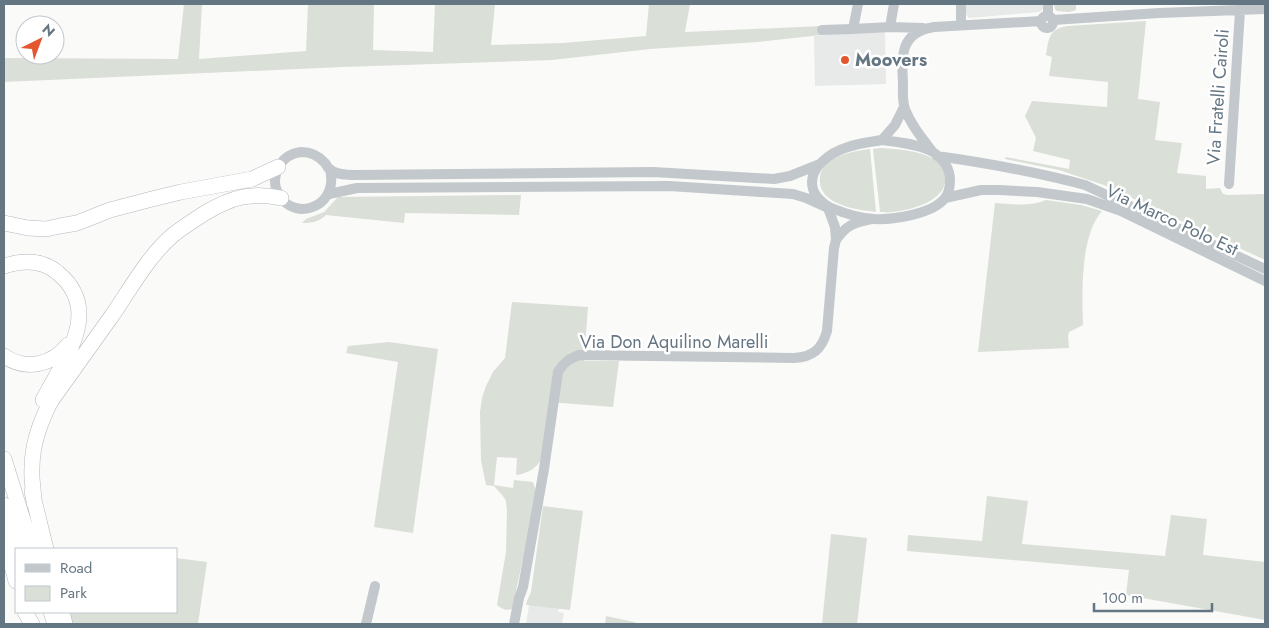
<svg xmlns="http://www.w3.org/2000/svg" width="1269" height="628" viewBox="0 0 1269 628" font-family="Jost,sans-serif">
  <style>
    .built { fill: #e8e9e9 }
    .green { fill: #dadfd7 }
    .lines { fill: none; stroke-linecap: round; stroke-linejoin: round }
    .highway-casing { stroke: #b4b9bd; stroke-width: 16 }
    .minor { stroke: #c3c8cc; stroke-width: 10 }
    .highway { stroke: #fff; stroke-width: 15 }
    .poi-dot { fill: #e4572e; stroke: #fff; stroke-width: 2 }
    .labels { text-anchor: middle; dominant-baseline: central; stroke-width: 5; stroke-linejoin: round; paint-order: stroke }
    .poi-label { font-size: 18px; font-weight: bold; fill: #657683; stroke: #fff; text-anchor: start }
    .street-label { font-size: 18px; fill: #657683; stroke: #fff }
  </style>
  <rect width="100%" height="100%" fill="#fafaf8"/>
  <!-- built -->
  <path class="built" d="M965 4H1043V9L1040 12 969 18 965 13Z
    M885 31 886 84 815 86 814 36Z
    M529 605 559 608 558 612 564 613 562 624H526Z"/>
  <!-- green -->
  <path class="green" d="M184 4H202L199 59 306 51 308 4H374L373 50 433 52 435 4H495L491 45 563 43 646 36 649 4H690L685 32 822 26 821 35 758 42 650 49 552 60 342 67 4 82V58L178 59Z
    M1054 4H1076V10L1069 12 1057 11 1055 9Z
    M1146 21 1138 99 1160 102 1155 140 1182 143 1177 173 1206 176V189L1220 188 1223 194 1227 195 1265 194V260L1104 185 1059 170 1005 159 1006 157 1069 169 1070 160 1033 151 1036 138 1025 116 1032 101 1107 107 1108 82 1049 76 1052 57 1046 55C1049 37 1049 29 1068 26Z
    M881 148C898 149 928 151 940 164 944 169 946 176 945 182 943 202 908 211 891 212 888 213 883 212 880 212L873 149Z
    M870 149 876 212C858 210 817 205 820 178 820 171 824 166 829 162 841 153 856 151 870 149Z
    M521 195 519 215 405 213 404 223 326 215C319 222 312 223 302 223L306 219 324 212 338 197Z
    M1046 200 1081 205 1102 211C1080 236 1082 293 1083 325L1069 332 1068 336 1069 348 978 352 995 203C1012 204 1030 207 1046 200Z
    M512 302 588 307 584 361H619L613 407 561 403H551L542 458C537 468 527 474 516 475L517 458 497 457 494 485 513 488 514 480 533 482 537 494 512 609C506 611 502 609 497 605L506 552 507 511 506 501 503 496 494 486 486 485 481 460 480 412 482 398 486 386 493 372 505 358Z
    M389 342 438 349 413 533 374 527 398 362 346 353 348 346Z
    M987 496 1028 501 1022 544 1165 556 1171 515 1207 519 1203 555 1265 562V620L1126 595 1129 570 907 551 908 535 982 541Z
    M543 506 583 511 570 610 526 605 527 601 531 592Z
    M831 534 867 538 857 624H822Z
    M176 558 207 562 198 624H71L68 612H176Z
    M606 616 634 622 638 624H605Z"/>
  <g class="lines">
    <defs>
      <path id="highway" d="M4 223 28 228 46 229 60 226 77 223 110 210 152 199 181 192 252 179 278 167
        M4 266C23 260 42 259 58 273 104 311 63 361 43 400
        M4 356C26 371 52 365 68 345
        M4 459 32 549
        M32 492 46 549
        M34 503C34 491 31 479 32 468 32 443 40 422 51 401 71 373 91 345 111 317 129 291 149 255 173 235 183 227 194 220 205 213 232 197 250 192 281 198
        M4 505 16 547
        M4 537 16 581
        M25 612 32 624
        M51 612 55 624
        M62 612 65 624"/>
    </defs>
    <!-- highway casing -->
    <use href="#highway" class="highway-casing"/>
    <!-- minor -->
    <path class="minor" d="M858 4 853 29 890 27 923 28
      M961 4V25
      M1048 4V15
      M1041 22a6 6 0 1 1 12 0a6 6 0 1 1-12 0Z
      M1053 20 1159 13 1265 9
      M890 27 894 4
      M822 30 853 29
      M882 140C897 142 920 144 933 152 943 159 950 169 950 180 950 186 949 193 945 198 933 214 893 220 874 219 861 218 846 214 834 209 826 207 815 197 813 189 807 168 831 152 848 147 859 143 871 142 882 140Z
      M882 140 895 125 904 107
      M932 151C922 138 911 125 905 109 902 101 903 91 903 82 901 55 901 32 934 27L1041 21
      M937 156C987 163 1036 172 1085 185L1265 269
      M330 169C340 212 286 223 276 188 274 181 275 173 279 166 284 158 292 153 301 152 310 152 319 156 325 163 327 165 327 167 329 169 336 175 348 175 356 175L653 172 774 179 790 176 820 164
      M1229 184 1240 11
      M329 194 357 188 669 186 793 194 806 198 828 208 835 227 836 240C847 224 854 223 872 219
      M945 198 981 190H999L1037 192 1087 199 1121 211 1265 281
      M366 624 375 586
      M514 624 519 598 523 587 544 469 558 372C563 363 569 359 579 355L794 358C813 357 822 349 827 331L834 248 836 240"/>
    <!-- highway -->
    <use href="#highway" class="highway"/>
  </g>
  <!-- markers -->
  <circle class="poi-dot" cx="845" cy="60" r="5"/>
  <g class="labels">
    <!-- poi labels -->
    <g class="poi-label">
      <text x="855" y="60">Moovers</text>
    </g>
    <!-- street labels -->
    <g class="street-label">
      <text transform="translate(1218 97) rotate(-86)">Via Fratelli Cairoli</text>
      <text transform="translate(1172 220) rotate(25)">Via Marco Polo Est</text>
      <text x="674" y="342">Via Don Aquilino Marelli</text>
    </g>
  </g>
  <!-- border -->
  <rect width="1269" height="628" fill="none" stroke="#657683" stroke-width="10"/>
  <!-- legend -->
  <rect x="15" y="548" width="162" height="65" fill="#ffffff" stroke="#c1c8cd"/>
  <rect x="25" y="564" width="25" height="8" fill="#c3c8cc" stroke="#c1c8cd"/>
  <text x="60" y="573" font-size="15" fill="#657683">Road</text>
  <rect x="25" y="586" width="25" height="15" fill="#dadfd7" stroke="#c1c8cd"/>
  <text x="60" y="598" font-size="15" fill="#657683">Park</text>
  <!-- north arrow -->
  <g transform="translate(40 40) rotate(42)"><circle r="24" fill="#ffffff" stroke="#c1c8cd"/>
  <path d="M0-4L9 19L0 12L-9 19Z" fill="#e4572e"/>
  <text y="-8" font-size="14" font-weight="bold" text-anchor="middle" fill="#657683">N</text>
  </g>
  <!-- scale -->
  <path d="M1094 603v8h118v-8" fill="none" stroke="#657683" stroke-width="2.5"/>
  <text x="1102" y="603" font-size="15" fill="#657683" stroke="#ffffff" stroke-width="4" paint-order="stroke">100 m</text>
</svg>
